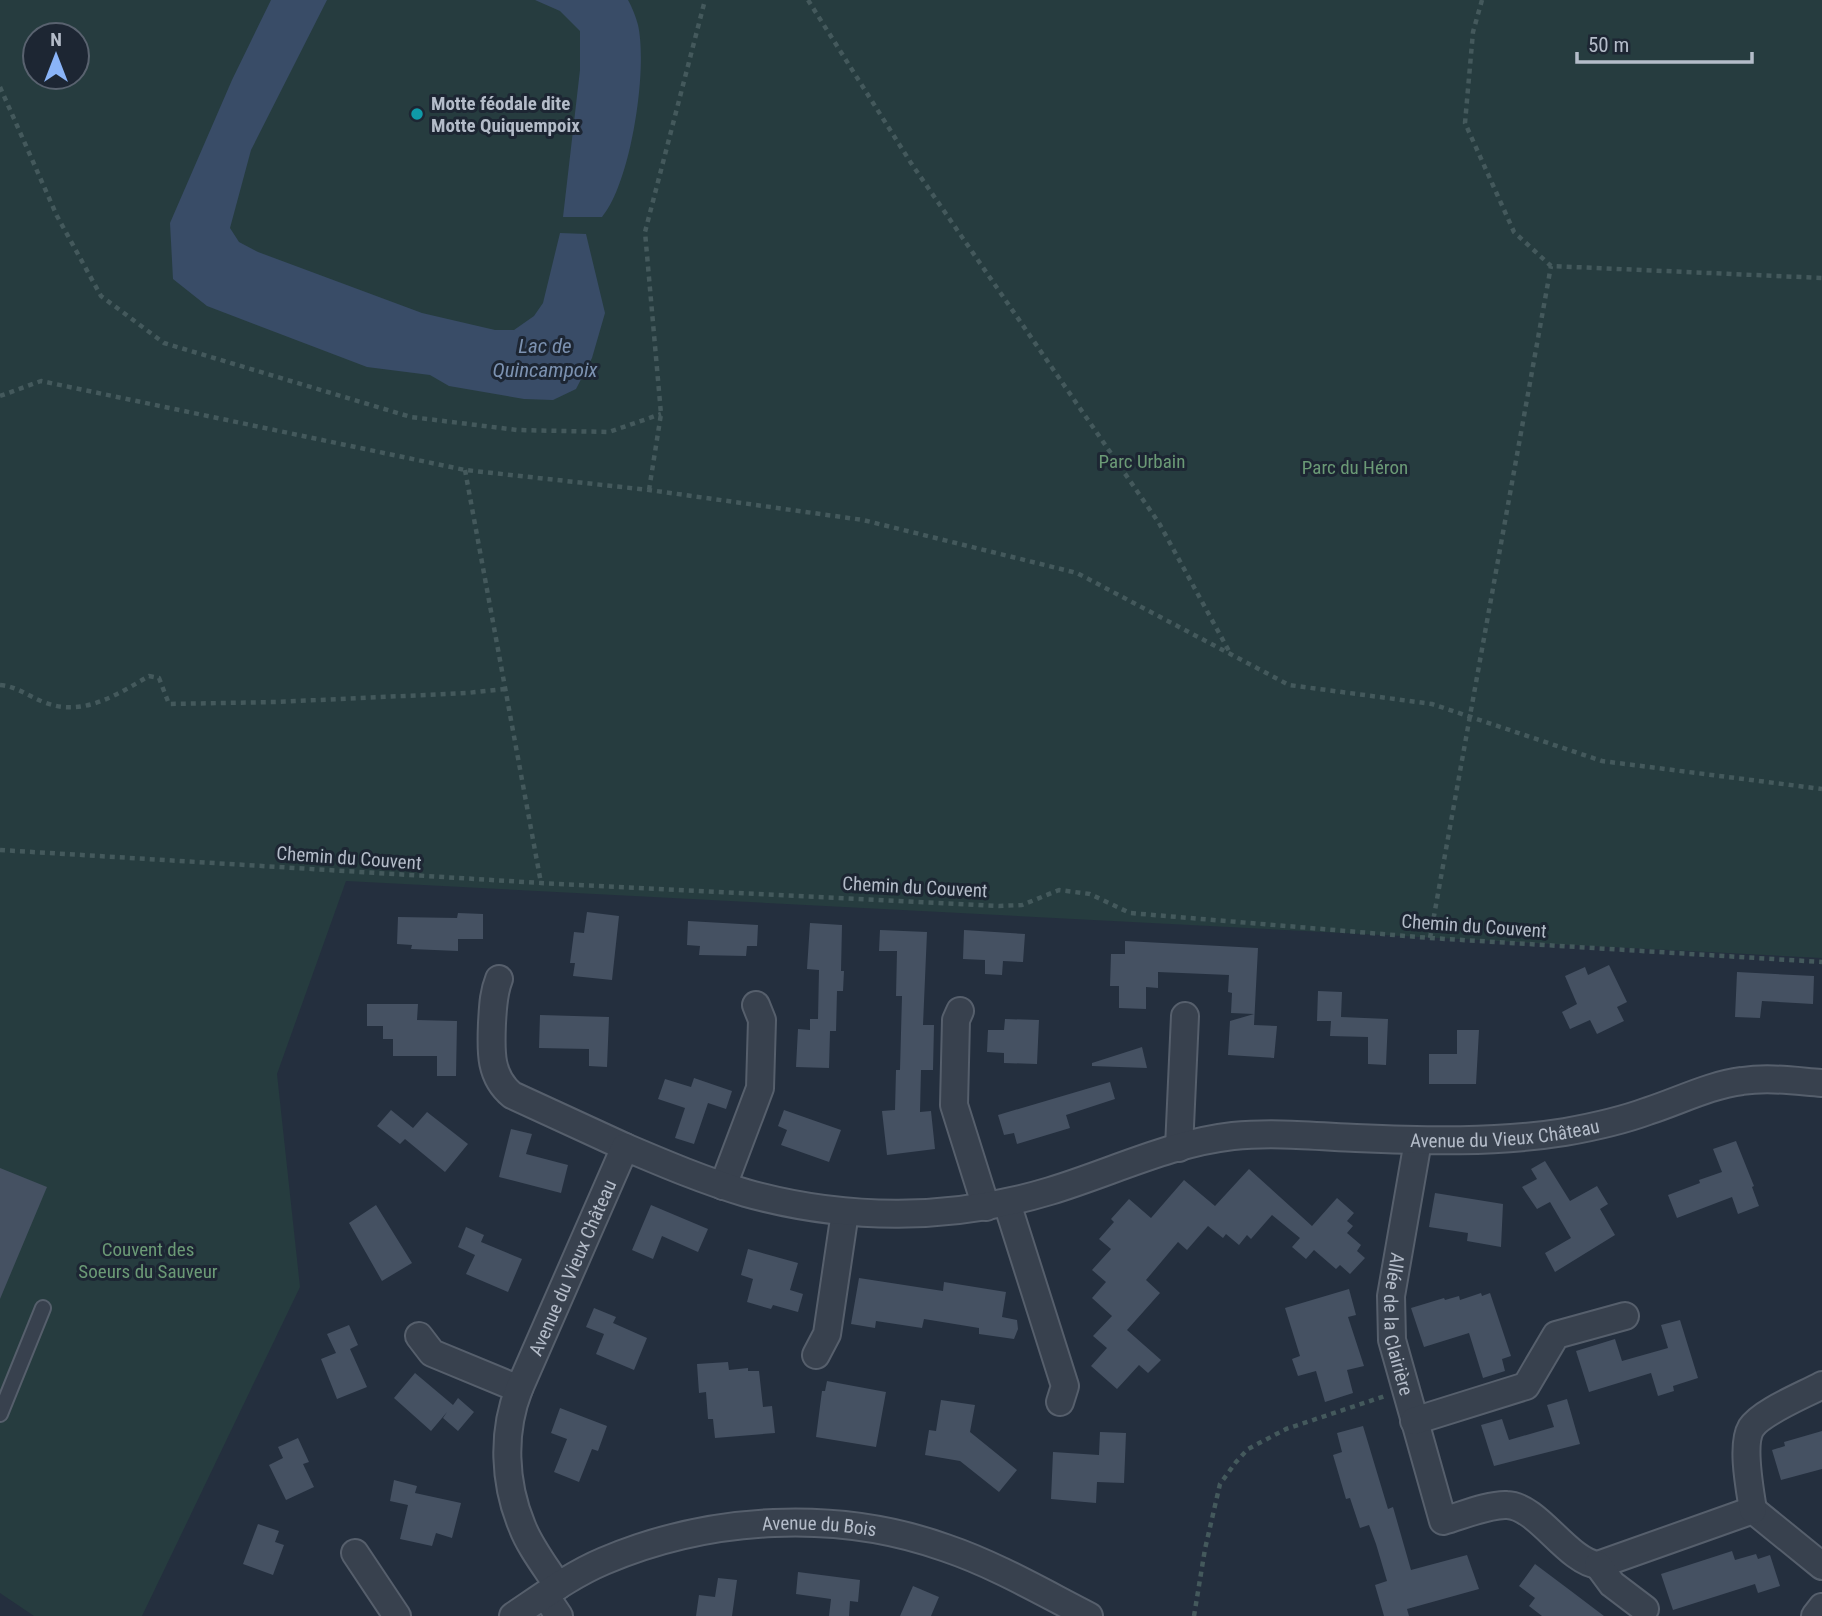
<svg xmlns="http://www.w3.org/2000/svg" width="1822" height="1616" viewBox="0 0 1822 1616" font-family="'Roboto Condensed',sans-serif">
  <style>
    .green { fill: #263c3f; fill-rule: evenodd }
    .water { fill: #394c67 }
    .building { fill: #455162 }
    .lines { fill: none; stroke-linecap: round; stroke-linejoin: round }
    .lane-casing { stroke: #565f6c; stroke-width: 18 }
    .street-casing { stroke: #565f6c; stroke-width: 30 }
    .path { stroke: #44595c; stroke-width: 4.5; stroke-dasharray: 5 5; stroke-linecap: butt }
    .lane { stroke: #38414e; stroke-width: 14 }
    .street { stroke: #38414e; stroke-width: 26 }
    .culture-dot { fill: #0f9aa8; stroke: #1d2633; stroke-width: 2.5 }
    .labels { text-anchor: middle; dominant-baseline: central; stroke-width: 6; stroke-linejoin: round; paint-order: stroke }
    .poi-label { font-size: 19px; font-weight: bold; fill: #b4bcc9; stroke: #1d2633; text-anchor: start }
    .park-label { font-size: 19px; fill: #6b9a76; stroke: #1d2633 }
    .street-label { font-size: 19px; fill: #b4bcc9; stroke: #1d2633 }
    .water-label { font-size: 21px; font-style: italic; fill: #7c92b1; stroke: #1d2633 }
  </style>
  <rect width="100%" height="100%" fill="#242f3e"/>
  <!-- green -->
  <path class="green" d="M0 0H1822V958L346 881 277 1074 300 1287 142 1616H34L0 1593ZM35 35H77V77H35Z"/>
  <!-- water -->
  <path class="water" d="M271 0H327L251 150 230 228 239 242 258 252 422 313 495 330H514L534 316 543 303 560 233 586 234 605 313 592 358 576 389 553 400 524 399 449 386 430 375 367 367 207 306 173 279 170 223 232 80Z
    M535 0H628C632 7 636 17 638 25 648 69 631 183 602 217H563L580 70V31L560 11Z"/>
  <!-- building -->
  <path class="building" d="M587 912 619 916 612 980 573 976 575 963H570L574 932 584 933Z
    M458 913 483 914V939H458V951L411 949 412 945 397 944 398 917 457 918Z
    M688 921 758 925 757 946H747L746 956 699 955 700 946 687 945Z
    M810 923 842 925 841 971H844L843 991H837L836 1031H830L829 1068 796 1067 798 1029 810 1030V1019H818L819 970 807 969Z
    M880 930 927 932 923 1025H934L933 1070H921L920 1112 931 1111 935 1149 887 1155 882 1111 895 1110 896 1070H900L902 996H896L897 951H879Z
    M964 930 1025 934 1023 962 1003 961 1002 975 985 974V960L963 959Z
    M1125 941 1258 948 1254 1025 1277 1026 1274 1058 1228 1055 1230 1021 1254 1014 1231 1013 1232 993 1228 992 1229 975 1158 972V988L1146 987V1009L1119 1008V986H1110L1111 954H1125Z
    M1609 965 1627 1002 1617 1007 1624 1021 1597 1034 1590 1020 1570 1029 1562 1012 1577 1004 1565 976 1585 967 1588 975Z
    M1737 972 1814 976 1813 1004 1762 1001 1760 1018 1735 1017Z
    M1318 991 1342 992 1341 1017 1388 1019 1386 1065 1368 1064V1037L1330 1036 1331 1021H1317Z
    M367 1004H418L417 1020 457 1021 456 1076H437V1056H393V1039H383V1026H367Z
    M540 1015 609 1017 607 1067 589 1066V1049L539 1048Z
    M1005 1019 1039 1020 1037 1064 1004 1063V1053L987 1052 988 1030H1004Z
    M1457 1030H1479L1476 1084H1429V1054H1457Z
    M1142 1047 1147 1068 1092 1066V1063Z
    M694 1078 732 1091 726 1109 708 1103 694 1144 675 1138 685 1108 658 1099 665 1079 691 1087Z
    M1110 1082 1115 1099 1066 1115 1070 1128 1017 1144 1014 1133 1004 1135 998 1115Z
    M391 1110 413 1128 427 1112 468 1144 445 1172 405 1139 400 1144 377 1126Z
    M784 1110 841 1130 829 1162 781 1145 787 1130 778 1126Z
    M511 1129 532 1134 526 1154 568 1165 561 1193 499 1177Z
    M1736 1141 1754 1186 1752 1187 1759 1206 1738 1214 1732 1197 1677 1218 1668 1195 1700 1183 1699 1180 1722 1172 1713 1149Z
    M1545 1161 1570 1201 1597 1186 1608 1204 1600 1209 1615 1235 1555 1272 1545 1253 1571 1238 1550 1202 1537 1209 1522 1187 1537 1179 1531 1169Z
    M0 1168 47 1187 0 1299Z
    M1249 1169 1312 1226 1337 1198 1354 1213 1347 1221 1353 1226 1347 1233 1361 1245 1357 1251 1365 1258 1350 1274 1340 1265 1336 1269 1314 1250 1306 1259 1292 1247 1300 1238 1272 1215 1251 1239 1247 1235 1239 1245 1226 1234 1223 1238 1208 1226 1187 1250 1178 1242 1146 1280 1160 1293 1127 1330 1161 1360 1148 1373 1139 1365 1117 1389 1091 1366 1107 1348 1093 1336 1112 1316 1092 1298 1106 1282 1092 1270 1111 1249 1099 1239 1114 1222 1111 1219 1129 1199 1151 1218 1184 1180 1215 1206Z
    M1435 1193 1503 1204 1501 1247 1467 1241 1468 1233 1429 1227Z
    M376 1205 412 1263 382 1281 349 1223Z
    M651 1205 708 1229 698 1252 662 1236 653 1259 632 1250Z
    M466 1227 484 1235 481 1242 522 1259 508 1292 466 1274 475 1255 458 1247Z
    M748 1249 798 1263 790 1290 803 1294 798 1312 773 1305 771 1309 747 1302 753 1279 741 1275Z
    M859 1278 943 1291 944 1282 1006 1292 1002 1317 1017 1320 1018 1329 1014 1339 979 1334V1328L924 1319 922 1328 876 1321 875 1328 851 1324Z
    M1349 1289 1356 1315 1348 1317 1364 1366 1347 1370 1353 1393 1325 1402 1316 1371 1298 1376 1292 1359 1300 1356 1285 1308Z
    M1481 1293 1482 1296 1490 1293 1511 1356 1502 1359 1505 1371 1483 1378 1469 1333 1424 1347 1411 1308 1444 1298 1445 1300 1459 1296 1460 1300Z
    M594 1308 616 1317 613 1323 647 1338 634 1370 596 1354 604 1334 586 1327Z
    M1680 1320 1698 1378 1673 1386 1674 1391 1658 1396 1651 1373 1589 1392 1576 1351 1615 1339 1622 1361 1668 1348 1661 1325Z
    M349 1325 358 1345 350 1349 367 1387 337 1399 321 1359 336 1353 327 1334Z
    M728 1362 729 1370 748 1368V1371H759L763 1407 772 1406 775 1433 715 1438 713 1419H708L706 1392 699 1393 697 1364Z
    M415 1373 453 1405 458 1398 474 1412 458 1431 443 1418 447 1412 431 1431 394 1398Z
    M827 1381 886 1392 876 1447 816 1437 822 1391H825Z
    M1567 1399 1580 1444 1494 1466 1481 1425 1502 1419 1509 1440 1554 1427 1547 1405Z
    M941 1400 975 1405 970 1432 1017 1470 999 1492 960 1461 925 1455 929 1430 936 1431Z
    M560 1408 607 1426 598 1451 592 1449 579 1482 554 1472 567 1439 551 1433Z
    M1363 1426 1388 1509 1393 1507 1411 1570 1467 1555 1479 1589 1407 1609 1409 1616H1384L1375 1585 1387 1581 1376 1544 1369 1525 1360 1528 1350 1498 1346 1499 1333 1455 1342 1452 1337 1433Z
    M1822 1431V1469L1781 1480 1772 1450 1785 1446 1784 1442Z
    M1100 1432 1126 1433 1124 1483 1097 1482 1096 1503 1051 1499 1053 1452 1099 1455Z
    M298 1438 309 1462 303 1464 314 1487 286 1500 269 1465 283 1458 278 1447Z
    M394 1480 417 1486 415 1493 461 1503 452 1538 436 1533 432 1546 400 1539 408 1505 390 1501Z
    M258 1524 279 1531 275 1542 284 1545 273 1575 243 1564Z
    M1732 1551 1735 1560 1756 1554 1758 1559 1770 1555 1780 1586 1758 1593 1755 1584 1673 1610 1661 1574Z
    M1535 1564 1571 1591 1604 1616H1542L1529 1606 1535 1598 1519 1586Z
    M798 1572 860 1580 858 1602 850 1601 849 1616H829L831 1599 796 1594Z
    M718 1578 737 1580 732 1616H696L699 1595 715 1597Z
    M913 1586 939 1597 931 1616H900Z"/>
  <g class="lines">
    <defs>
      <path id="lane" d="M0 1414 43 1308"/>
      <g id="street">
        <path d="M499 979C493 994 493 1008 492 1023 491 1050 489 1076 512 1095L625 1147"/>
        <path d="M960 1011 956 1020 954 1105 986 1207"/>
        <path id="s1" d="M1418 1141 1391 1296 1392 1340 1443 1521C1461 1516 1489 1504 1507 1505 1538 1506 1567 1561 1598 1565L1753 1510 1822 1566"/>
        <path d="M1179 1148 1185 1016"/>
        <path d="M723 1186 760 1088 762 1020 756 1005"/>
        <path d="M1007 1203 1065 1386 1060 1402"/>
        <path d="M419 1336 432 1353 519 1389"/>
        <path d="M816 1355 827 1334 845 1212"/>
        <path d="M1414 1421 1526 1386 1556 1335 1625 1316"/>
        <path d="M1753 1510C1750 1490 1741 1445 1751 1428 1761 1412 1804 1395 1822 1385"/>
        <path d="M355 1553 397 1616"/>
        <path d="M1598 1565 1612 1584 1645 1609"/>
        <path id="s2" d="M558 1586C545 1566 530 1547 522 1526 504 1483 502 1432 519 1389L625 1147C665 1164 705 1181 746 1193 846 1221 951 1221 1050 1191 1110 1173 1170 1143 1233 1136 1273 1132 1315 1136 1356 1138 1425 1141 1496 1143 1565 1132 1593 1127 1621 1121 1648 1111 1679 1101 1710 1085 1742 1081 1769 1077 1795 1081 1822 1083"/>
        <path d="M545 1595 559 1616"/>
        <path id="s3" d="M513 1616C543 1596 571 1575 604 1561 710 1516 837 1509 946 1548 996 1565 1042 1592 1089 1616"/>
        <path d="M1815 1616 1822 1607"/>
      </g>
    </defs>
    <!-- lane casing -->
    <use href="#lane" class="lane-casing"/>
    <!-- street casing -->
    <use href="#street" class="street-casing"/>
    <!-- path -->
    <path class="path" d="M808 0 911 163 1159 523 1230 653
      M1482 0 1473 32 1465 123 1514 232 1551 266 1822 278
      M0 87 57 216 101 296 164 343 411 417 517 430 609 432 661 414
      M0 396 41 381 465 470 649 490 863 520 1077 573 1289 685 1432 704 1602 761 1822 789
      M465 470 541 883
      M649 490 661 414 645 232 705 0
      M0 685C19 687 29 697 46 703 84 717 118 694 149 676L159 678 169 704 276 702 467 693 505 689
      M0 850 541 883 999 906 1022 905 1059 890 1090 894 1130 913 1430 938 1822 962
      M1430 938 1551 266
      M1194 1616 1205 1549 1220 1484 1236 1462 1248 1449 1286 1429 1385 1396"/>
    <!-- lane -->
    <use href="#lane" class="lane"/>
    <!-- street -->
    <use href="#street" class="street"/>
  </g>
  <!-- markers -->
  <circle class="culture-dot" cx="417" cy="114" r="7"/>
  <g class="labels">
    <!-- poi labels -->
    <g class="poi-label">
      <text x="431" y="103">Motte féodale dite<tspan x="431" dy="22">Motte Quiquempoix</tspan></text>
    </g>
    <!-- park labels -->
    <g class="park-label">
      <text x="1142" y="461">Parc Urbain</text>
      <text x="1355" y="467">Parc du Héron</text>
      <text x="148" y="1249">Couvent des<tspan x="148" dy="22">Soeurs du Sauveur</tspan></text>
    </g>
    <!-- street labels -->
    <g class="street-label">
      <text transform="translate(349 858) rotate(4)">Chemin du Couvent</text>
      <text transform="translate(915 887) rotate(3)">Chemin du Couvent</text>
      <text transform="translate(1474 926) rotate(4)">Chemin du Couvent</text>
      <text stroke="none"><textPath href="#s2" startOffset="1376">Avenue du Vieux Château</textPath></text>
      <text stroke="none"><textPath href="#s2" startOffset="343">Avenue du Vieux Château</textPath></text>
      <text stroke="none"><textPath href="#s1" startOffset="186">Allée de la Clairière</textPath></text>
      <text stroke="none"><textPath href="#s3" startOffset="327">Avenue du Bois</textPath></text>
    </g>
    <!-- water labels -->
    <g class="water-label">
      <text x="545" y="346">Lac de<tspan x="545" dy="24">Quincampoix</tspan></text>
    </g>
  </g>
  <!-- north arrow -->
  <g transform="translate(56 56)"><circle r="33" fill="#1d2633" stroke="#59626f" stroke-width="2"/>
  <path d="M0-5L12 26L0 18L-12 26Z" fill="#8ab4f8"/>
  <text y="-10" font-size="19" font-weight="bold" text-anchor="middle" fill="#b4bcc9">N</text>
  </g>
  <!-- scale -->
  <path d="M1577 52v10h175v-10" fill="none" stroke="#b4bcc9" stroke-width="3.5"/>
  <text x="1588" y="52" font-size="21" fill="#b4bcc9" stroke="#1d2633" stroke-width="5" paint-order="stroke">50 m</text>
</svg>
